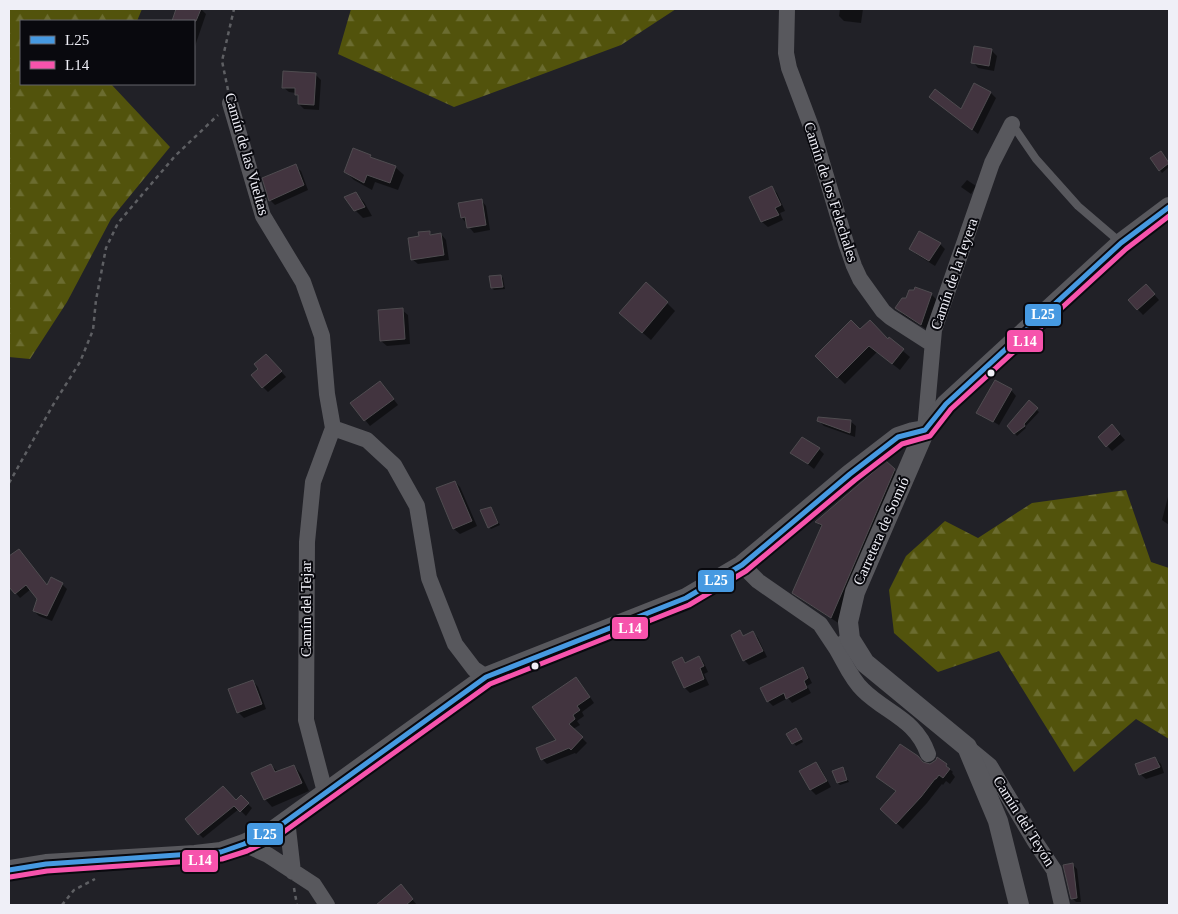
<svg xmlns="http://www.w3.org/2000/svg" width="1178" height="914" viewBox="0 0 1178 914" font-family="Georgia,serif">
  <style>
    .forest { fill: url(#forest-firs) }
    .shadow { fill: #0007 }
    .building { fill: #42343f; stroke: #4f4c50 }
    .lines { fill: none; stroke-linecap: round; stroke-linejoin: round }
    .path { stroke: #5e5f63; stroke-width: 2.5; stroke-dasharray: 4 4; stroke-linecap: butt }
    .service { stroke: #58585d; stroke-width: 8 }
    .minor { stroke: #58585d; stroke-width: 16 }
    .tertiary { stroke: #58585d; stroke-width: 20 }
    .bus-1-casing { stroke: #09090e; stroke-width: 9 }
    .bus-2-casing { stroke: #09090e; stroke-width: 9 }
    .bus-1 { stroke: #4699e1; stroke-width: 5 }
    .bus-2 { stroke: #f653ac; stroke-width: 5 }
    .bus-dot { fill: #efeff7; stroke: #09090e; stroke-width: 2 }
    .labels { text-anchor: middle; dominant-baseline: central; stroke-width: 4; stroke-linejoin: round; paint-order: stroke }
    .street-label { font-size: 15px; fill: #efeff7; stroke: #09090e }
    .line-badge { stroke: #09090e; stroke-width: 2 }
    .badge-label { font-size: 14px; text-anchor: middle; font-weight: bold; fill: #fff }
  </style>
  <defs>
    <pattern id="forest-firs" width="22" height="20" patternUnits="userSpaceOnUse" patternTransform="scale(1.25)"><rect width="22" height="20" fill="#52530c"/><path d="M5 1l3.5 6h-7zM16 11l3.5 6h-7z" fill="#6b6c30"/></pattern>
  </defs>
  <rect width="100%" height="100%" fill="#212127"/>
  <!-- forest -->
  <path class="forest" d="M9 9H142L137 21H21V84H111L170 147 111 219 67 302 30 359 9 357Z
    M351 9H676L621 45 454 107 338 54Z
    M1126 490 1151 562 1169 568V739L1136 719 1074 772 999 651 938 672 894 633 889 590 906 556 945 521 978 538 1032 503Z"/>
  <!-- shadow -->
  <path class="shadow" d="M178 9H201L206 14 194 49V21H173Z
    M840 9H863L861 23 844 21 839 16Z
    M991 50 997 56 994 71 978 68 973 62Z
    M315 74 321 80 319 110 304 109 299 104V98L296 93 289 92 283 87Z
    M991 93 996 98 978 134 931 97 962 110Z
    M1163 155 1169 164V167L1162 173 1152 159Z
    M370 156 374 160 395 167 404 175 398 190 375 182 372 190 354 180 345 171Z
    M295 166 301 171 308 190 275 205 270 200Z
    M967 180 976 186 971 194 961 187Z
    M772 188 777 193 785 211 780 213 783 220 768 227 762 222 751 197Z
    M356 194 364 202 372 216 363 218 355 210Z
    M481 200 486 206 490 230 474 233 462 218Z
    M429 232 433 236 441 234 446 240 449 260 418 264 412 259 420 237Z
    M940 244 945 249 935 266 916 254 910 249Z
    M501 276 503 278 505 289 494 290 492 288Z
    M916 288 932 295 937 300 926 329 902 314 897 308 915 292Z
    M1151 291 1159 300 1143 315 1129 300Z
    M667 303 675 311 651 340 629 321Z
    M402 310 408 315 410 344 387 346 381 341 379 312Z
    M860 331 888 340 889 339 910 357 900 370 877 352 845 384 816 356Z
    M272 361 286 377 268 392 263 387 260 369Z
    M385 388 398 405 370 426 352 404Z
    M1011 390 1016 396 998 427 999 425 982 415V417L978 413Z
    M1029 402 1039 412 1025 427 1026 428 1017 436 1009 426Z
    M818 420 850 421 856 426 855 437 824 426Z
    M1117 431 1125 440 1112 451 1099 437Z
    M819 449 824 454 814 469 792 452Z
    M894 470 902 478 840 624 802 600 794 592 822 528 817 522Z
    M455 482 460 487 477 526 460 534 454 529 438 489Z
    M1169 493V525L1162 520Z
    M491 508 500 525 491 529 489 527Z
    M19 550 47 587 62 584 67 589 52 621 39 616 34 611 39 598 31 589 20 598 9 585V572L13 569 9 562V557Z
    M740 632 744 636 753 632 758 638 767 657 749 665 744 660Z
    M699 657 704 663 708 672 704 674 709 685 690 693 685 688 674 663 682 659 687 663Z
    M802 669 807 673 812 683 807 686 811 693 792 703 788 698 773 706 768 701Z
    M253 681 258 687 266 709 244 718 238 712Z
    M581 684 594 703 582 712 584 716 577 721 580 725 573 729 587 743 576 754 575 753 547 764 542 759 558 741Z
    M798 731 803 742 796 746 787 734Z
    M1155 758 1161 764 1164 773 1146 779 1140 774Z
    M938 759 953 772 952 773 955 777 950 784 946 781 943 785 942 784 927 803 903 829 888 815 897 792 878 777 924 764 930 766Z
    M816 763 821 769 831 787 816 795 811 790 801 772Z
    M271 765 278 772 294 766 301 774 309 791 272 807 265 799Z
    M842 769 849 782 840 785 838 783Z
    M241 797 252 808 246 816 239 809 203 838 199 834Z
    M1073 865 1077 869 1081 902H1076L1072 898Z
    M400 886 417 905H378Z"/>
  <!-- building -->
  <path class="building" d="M176 9H201L196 21H172Z
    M974 46 992 49 989 66 971 63Z
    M283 71 316 73 314 105 298 104V95H295V88H282Z
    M974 83 991 92 972 130 929 97 935 89 961 109Z
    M353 148 371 155 370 157 396 166 390 183 367 175 364 183 344 172Z
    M1161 151 1169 163 1159 171 1150 158Z
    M296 164 304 185 269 201 262 178Z
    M772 186 781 205 775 208 779 215 761 222 749 197Z
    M356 192 365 207 354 211 344 197Z
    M482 199 486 225 467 228 465 217 461 218 458 203Z
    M430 231V235L441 233 444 255 411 260 408 238 419 236 418 232Z
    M919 231 941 243 929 261 909 249Z
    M501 275 503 287 491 288 489 276Z
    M646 282 668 302 642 333 619 313Z
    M1146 284 1155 294 1137 310 1128 300Z
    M915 287 932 293 921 325 895 308 902 298H906L909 290H914Z
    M403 308 405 339 380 341 378 310Z
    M851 320 860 329 870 320 888 339 889 337 904 349 892 364 869 346 837 378 815 356Z
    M266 354 282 371 262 388 251 375 258 369 254 364Z
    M995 380 1012 389 993 422 976 413Z
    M380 381 394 399 364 421 350 403Z
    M1029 400 1038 408 1024 424 1025 426 1014 434 1007 426Z
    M818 417 851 420 850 433 817 421Z
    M1112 424 1120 434 1106 447 1098 437Z
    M802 437 820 448 808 464 790 453Z
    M886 461 895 469 831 618 792 593 822 525 815 522Z
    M455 481 472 521 453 529 436 488Z
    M491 507 498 523 488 528 480 510Z
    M19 549 47 585 51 577 63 583 47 616 33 611 37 599 26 585 15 594 9 587V556Z
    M740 630 743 636 753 631 763 651 743 661 731 635Z
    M699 656 704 666 700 668 704 679 684 688 672 662 682 657 685 663Z
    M803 667 808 678 804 681 807 688 786 699 784 693 767 702 760 688Z
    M576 677 590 697 577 706 580 710 573 715 575 719 569 724 583 737 571 750 569 748 541 760 536 748 556 740 532 707Z
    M253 680 262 704 237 713 228 689Z
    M796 728 802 739 792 744 786 734Z
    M900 744 918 756 923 762 930 764 936 760 937 757 947 764 946 766 950 769 943 778 939 775 936 779H935L921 797 896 824 880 809 896 791 876 777Z
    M1155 757 1160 767 1139 775 1135 764Z
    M816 762 827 781 810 790 799 771Z
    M271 764 275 772 294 765 302 783 264 800 251 773Z
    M843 767 847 780 837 783 832 771Z
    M223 786 236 800 241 795 249 803 240 812 234 806 198 835 185 819Z
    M1073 863 1077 898 1071 899 1063 865Z
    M401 884 413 899 406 905H376Z"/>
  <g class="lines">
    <!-- path -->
    <path class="path" d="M228 90 222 61 234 9
      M9 483 53 405 80 362 93 330 96 300 106 248 118 223 175 156 218 115
      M294 888 297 905
      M62 905 74 890 95 879"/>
    <!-- service -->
    <path class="service" d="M1012 124 1036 159 1078 206 1120 242"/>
    <!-- minor -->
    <path class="minor" d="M787 9 786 53 789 68 812 129 846 243 854 266 860 279 883 311 890 317 932 344
      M230 103 263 216 303 282 322 336 327 394 333 428 367 440 394 465 417 506 429 578 455 644 474 669 486 677
      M925 430 934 330 992 163 1012 124
      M742 565 758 581 820 624 836 648 845 642
      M836 648C844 661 851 679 863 690 886 713 916 719 928 754
      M967 747 990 766 1034 840 1054 870 1062 905
      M325 792 306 720 307 542 313 482 333 428
      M287 820 293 872
      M244 844 268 855 314 885 327 905"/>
    <!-- tertiary -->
    <path class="tertiary" d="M9 870 46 864 195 855 221 852 244 844 274 830 486 677 686 598 742 565 850 474 898 437 913 432 925 430
      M1019 905 998 821 967 747 865 663 850 639 848 622 855 592 925 430 946 404 1121 243 1169 207"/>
    <defs>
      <path id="bus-1" d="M925 430 946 404 1121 243 1169 207
        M9 870 46 864 221 852 244 844 274 830 486 677 686 598 742 565 850 474 898 437 925 430"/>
      <path id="bus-2" d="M10 877 47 871 222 859 247 851 278 836 490 684 689 605 746 571 855 480 902 444 930 436 951 409 1126 249 1169 216"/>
    </defs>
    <!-- bus-1 casing -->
    <use href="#bus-1" class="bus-1-casing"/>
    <!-- bus-2 casing -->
    <use href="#bus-2" class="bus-2-casing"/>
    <!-- bus-1 -->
    <use href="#bus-1" class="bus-1"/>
    <!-- bus-2 -->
    <use href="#bus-2" class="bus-2"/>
  </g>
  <!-- markers -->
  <g class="bus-dot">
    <circle cx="991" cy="373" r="4.5"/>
    <circle cx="535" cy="666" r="4.5"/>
  </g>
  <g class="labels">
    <!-- street labels -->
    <g class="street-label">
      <text transform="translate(247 154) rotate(74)">Camín de las Vueltas</text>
      <text transform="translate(831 192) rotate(72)">Camín de los Felechales</text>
      <text transform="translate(954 274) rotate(-71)">Camín de la Teyera</text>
      <text transform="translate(881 531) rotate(-66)">Carretera de Somió</text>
      <text transform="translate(306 609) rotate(-90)">Camín del Tejar</text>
      <text transform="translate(1024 821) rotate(58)">Camín del Teyón</text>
    </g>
  </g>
  <g class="line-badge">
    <rect x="1024" y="303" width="38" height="24" rx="5" fill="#4699e1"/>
    <rect x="1006" y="329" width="38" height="24" rx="5" fill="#f653ac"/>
    <rect x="697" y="569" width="38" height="24" rx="5" fill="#4699e1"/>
    <rect x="611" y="616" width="38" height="24" rx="5" fill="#f653ac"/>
    <rect x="246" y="822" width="38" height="24" rx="5" fill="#4699e1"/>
    <rect x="181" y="849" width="38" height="24" rx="5" fill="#f653ac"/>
  </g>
  <g class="badge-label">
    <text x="1043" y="319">L25</text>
    <text x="1025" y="346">L14</text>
    <text x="716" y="585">L25</text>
    <text x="630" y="633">L14</text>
    <text x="265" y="839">L25</text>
    <text x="200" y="865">L14</text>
  </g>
  <!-- border -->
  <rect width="1178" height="914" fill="none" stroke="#efeff7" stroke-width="20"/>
  <!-- legend -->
  <rect x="20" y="20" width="175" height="65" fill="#09090e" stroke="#65656b"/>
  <rect x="30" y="36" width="25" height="8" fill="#4699e1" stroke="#65656b"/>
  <text x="65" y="45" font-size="15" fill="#efeff7">L25</text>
  <rect x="30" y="61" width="25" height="8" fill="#f653ac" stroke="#65656b"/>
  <text x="65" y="70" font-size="15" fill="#efeff7">L14</text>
</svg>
